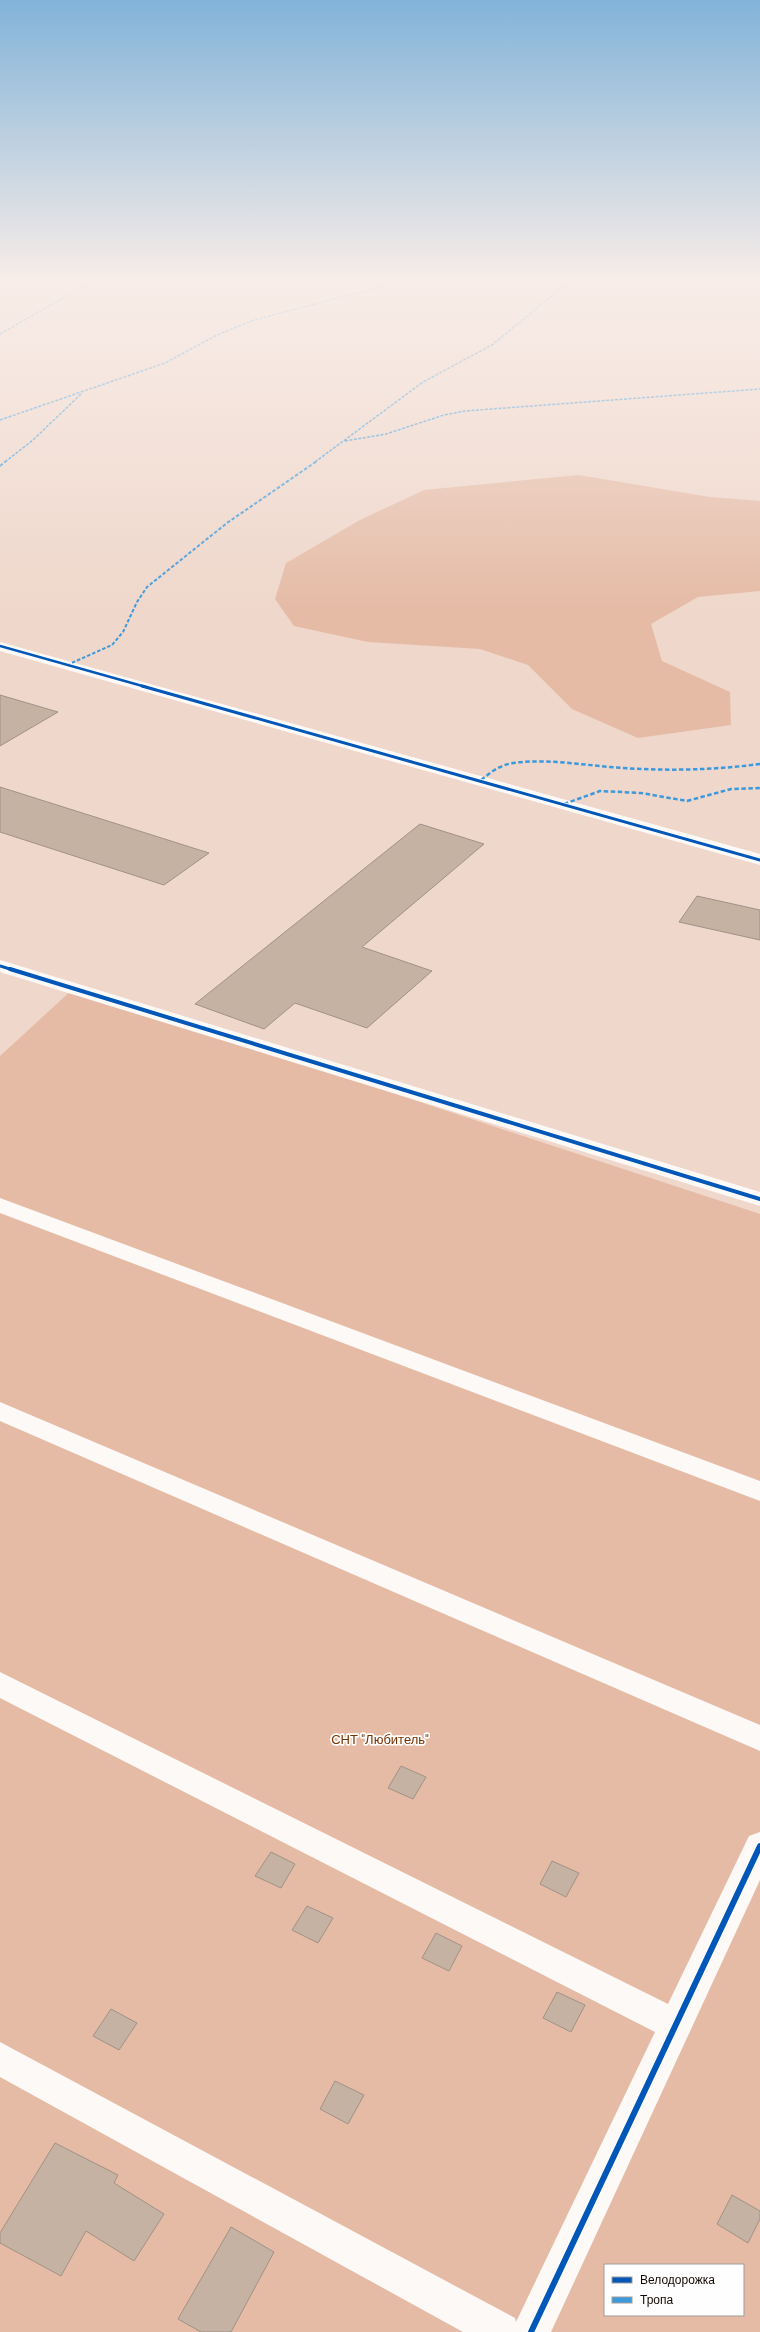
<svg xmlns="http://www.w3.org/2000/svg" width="760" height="2332" viewBox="0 0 760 2332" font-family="'DM Sans',sans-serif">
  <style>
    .green { fill: #e5bba6; fill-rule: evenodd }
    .building { fill: #c5b2a3; stroke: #a19186 }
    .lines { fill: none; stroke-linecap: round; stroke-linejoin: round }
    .minor { fill: #fdf9f7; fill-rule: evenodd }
    .quiet-far2 { stroke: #3b99dd; stroke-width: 1.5; stroke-dasharray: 3 1.5; stroke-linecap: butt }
    .quiet-far1 { stroke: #3b99dd; stroke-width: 2; stroke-dasharray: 3.5 2; stroke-linecap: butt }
    .quiet { stroke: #3b99dd; stroke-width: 2.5; stroke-dasharray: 4.5 2.5; stroke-linecap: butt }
    .cycleway-far3-casing { stroke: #fefefe; stroke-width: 4 }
    .cycleway-far2-casing { stroke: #fefefe; stroke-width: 5 }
    .cycleway-far1-casing { stroke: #fefefe; stroke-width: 6 }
    .cycleway-casing { stroke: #fefefe; stroke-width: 8 }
    .cycleway-far3 { stroke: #0057b8; stroke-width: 2.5 }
    .cycleway-far2 { stroke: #0057b8; stroke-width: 3 }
    .cycleway-far1 { stroke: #0057b8; stroke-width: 4 }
    .cycleway { stroke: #0057b8; stroke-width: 6 }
    .labels { text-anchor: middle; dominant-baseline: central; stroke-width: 3.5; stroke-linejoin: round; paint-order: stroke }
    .near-park-label { font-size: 13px; fill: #773100; stroke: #fefefe }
  </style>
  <rect width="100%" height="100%" fill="#efd7cb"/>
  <!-- green -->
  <path class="green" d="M579 475 710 497 760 501V591L698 597 651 624 662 661 730 692 731 725 638 738 572 709 528 665 480 649 368 642 294 626 275 599 286 563 360 520 424 490Z
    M74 988 760 1214V2332H0V1056ZM605 2265H743V2315H605Z"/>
  <!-- building -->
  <path class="building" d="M0 695 58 712 0 746Z
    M0 787 209 853 164 885 0 832Z
    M420 824 484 844 362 947 432 971 367 1028 295 1003 264 1029 195 1004Z
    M697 896 760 910V940L679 922Z
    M401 1766 426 1777 413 1799 388 1788Z
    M271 1852 295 1864 281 1888 255 1876Z
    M552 1861 579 1873 566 1897 540 1884Z
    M307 1906 333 1918 318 1943 292 1930Z
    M436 1933 462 1946 449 1971 422 1958Z
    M557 1992 585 2005 571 2032 543 2018Z
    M111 2009 137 2023 119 2050 93 2036Z
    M335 2081 364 2095 348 2124 320 2109Z
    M55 2143 118 2175 114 2183 164 2214 134 2261 86 2231 61 2276 0 2243V2233Z
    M732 2195 760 2211V2219L748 2243 717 2224Z
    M231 2227 274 2252 231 2332H201L178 2319Z"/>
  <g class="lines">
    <!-- minor -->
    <path class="minor" d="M0 642 760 854V865L0 651Z
      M0 960 760 1192V1206L0 972Z
      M0 1198 760 1481V1501L0 1213Z
      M0 1402 760 1725V1751L0 1421Z
      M0 1672 668 2004 749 1836 760 1832V1880L551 2332H463L0 2077V2042L515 2318 516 2322 655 2032 0 1698Z"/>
    <!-- quiet-far2 -->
    <path class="quiet-far2" d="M0 334 91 282
      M0 420 165 363 217 335 254 320 398 282
      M345 441 386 434 444 415 465 411 760 389
      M5 462 33 440 81 394
      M315 462 423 382 492 345 569 282"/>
    <!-- quiet-far1 -->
    <path class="quiet-far1" d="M0 466 6 461
      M67 665 112 645 123 632 137 602 147 587 227 523 317 461"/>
    <!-- quiet -->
    <path class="quiet" d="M481 780C491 772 500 765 513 763 549 758 587 766 623 768 669 771 714 770 760 764
      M564 804 600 791 641 793 687 801 731 789 760 788"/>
    <defs>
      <path id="cycleway-far3" d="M0 646 146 687"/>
      <path id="cycleway-far2" d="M142 686 760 860
        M0 966 13 970"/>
      <path id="cycleway-far1" d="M10 969 760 1199"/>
      <path id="cycleway" d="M531 2332 760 1846"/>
    </defs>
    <!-- cycleway-far3 casing -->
    <use href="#cycleway-far3" class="cycleway-far3-casing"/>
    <!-- cycleway-far2 casing -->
    <use href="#cycleway-far2" class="cycleway-far2-casing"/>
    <!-- cycleway-far1 casing -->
    <use href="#cycleway-far1" class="cycleway-far1-casing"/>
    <!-- cycleway casing -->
    <use href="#cycleway" class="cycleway-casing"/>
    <!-- cycleway-far3 -->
    <use href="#cycleway-far3" class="cycleway-far3"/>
    <!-- cycleway-far2 -->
    <use href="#cycleway-far2" class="cycleway-far2"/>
    <!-- cycleway-far1 -->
    <use href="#cycleway-far1" class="cycleway-far1"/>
    <!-- cycleway -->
    <use href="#cycleway" class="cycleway"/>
  </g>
  <!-- sky -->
  <linearGradient id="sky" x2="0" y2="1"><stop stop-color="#82b3d9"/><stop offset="0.46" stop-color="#f8ede8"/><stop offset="1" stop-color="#f8ede8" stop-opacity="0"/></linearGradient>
  <rect width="760" height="609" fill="url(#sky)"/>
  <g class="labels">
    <!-- near-park labels -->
    <g class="near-park-label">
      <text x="380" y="1739">СНТ "Любитель"</text>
    </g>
  </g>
  <!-- legend -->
  <rect x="604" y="2264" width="140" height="52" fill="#fefefe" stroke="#a19c9a"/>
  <rect x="612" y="2277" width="20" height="6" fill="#0057b8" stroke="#a19c9a"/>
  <text x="640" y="2284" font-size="12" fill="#150803">Велодорожка</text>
  <rect x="612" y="2297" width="20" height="6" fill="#3b99dd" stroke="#a19c9a"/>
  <text x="640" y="2304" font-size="12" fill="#150803">Тропа</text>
</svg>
